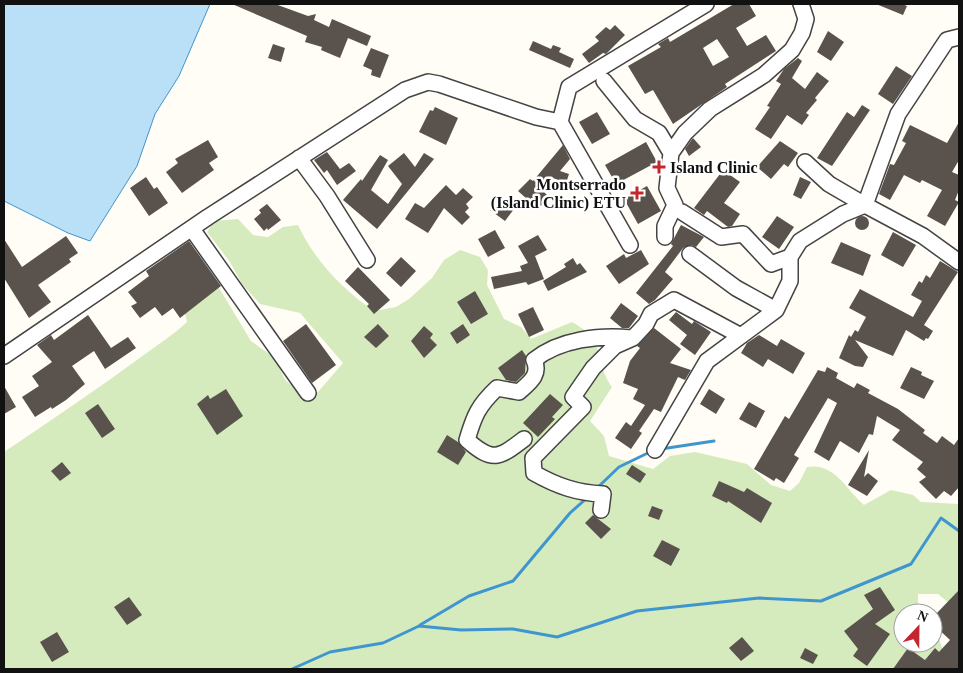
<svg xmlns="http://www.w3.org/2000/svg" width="963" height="673" viewBox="0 0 963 673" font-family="Georgia,serif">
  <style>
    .green { fill: #d5ebbd }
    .water { fill: #b9e0f7; stroke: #3f96cf }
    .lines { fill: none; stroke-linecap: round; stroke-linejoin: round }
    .stream { stroke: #3f96cf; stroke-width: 3 }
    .building { fill: #5a524d; fill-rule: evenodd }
    .minor-casing { stroke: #444; stroke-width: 18 }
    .minor { stroke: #fff; stroke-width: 15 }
    .poi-dot { fill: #c4262e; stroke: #fff; stroke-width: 2 }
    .labels { text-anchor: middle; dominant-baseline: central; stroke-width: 5; stroke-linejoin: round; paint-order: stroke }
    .poi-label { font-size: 16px; font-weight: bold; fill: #111; stroke: #fff; text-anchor: start }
  </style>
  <rect width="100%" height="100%" fill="#fffdf5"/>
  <!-- green -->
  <path class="green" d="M238 219 253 235 268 237 283 227 298 225C315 261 342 289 374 311L396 307 409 299 432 278 444 260 460 250 480 257 488 270 487 285 504 319 521 327 531 339 572 322C609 343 592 357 612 387L590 421 604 436 609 456 653 469 670 456 695 452 747 464 771 485 790 491 799 483 807 467C834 462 846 489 864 505L891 490 913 495 921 502 959 504V611L938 594H918V613H903V643H933V630L937 632 949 669H4V452C50 421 96 390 141 357 157 345 172 336 187 322L172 260 185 244 198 253 251 341 275 358 285 380 311 400 343 363 300 313 260 304 242 284 230 262 207 232 214 221Z"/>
  <!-- water -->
  <path class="water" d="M4 4H210L179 76 155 114 137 166 90 241 68 233 4 201Z"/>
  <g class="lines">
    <!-- stream -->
    <path class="stream" d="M661 449 714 441
      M596 489 619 467 652 451
      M420 625 469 596 513 581 570 513 588 497
      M292 669 330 652 383 643 419 626 461 630 513 629 557 637 637 611 759 598 821 601 911 564 941 518 959 531"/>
  </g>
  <!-- building -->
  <path class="building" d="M232 4H275L308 16 316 14 314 20 329 27 332 19 371 36 367 46 348 38 340 58 321 50 322 47 305 42 307 36Z
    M734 4H749L756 16 736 28 747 46 766 35 776 51 725 84 727 87 673 124 653 90 645 94 628 66 661 47 658 44 668 38 670 42ZM717 39 729 57 713 66 703 48Z
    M876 4H902L907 6 903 15Z
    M615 25 625 35 606 54 603 53 589 63 582 54 599 41 595 37 606 27 610 30Z
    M828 31 844 42 831 61 817 52Z
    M533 41 551 49 553 45 561 48 559 52 574 59 570 68 529 50Z
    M273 44 285 48 281 62 268 58Z
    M371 48 389 55 380 78 371 75 372 70 363 66Z
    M798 58 802 61 792 78 805 89 817 72 829 81 815 98 817 100 806 113 809 115 802 125 787 115 771 139 755 129 770 107 767 106 781 84 776 81 784 69Z
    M896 66 912 76 893 104 878 94Z
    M862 105 870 110 832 166 817 158 847 112 854 117Z
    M435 107 458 118 446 145 419 132 430 110 433 111Z
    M597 112 610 134 592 144 579 122Z
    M959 122V160L952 172 959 175V190L955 200 959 202 945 226 927 216 942 190 922 180 920 183 904 175 890 200 879 194 890 164 894 165 906 143 902 141 910 125 947 143Z
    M693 138 701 147 689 156 685 149Z
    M208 140 218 157 209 163 214 170 182 193 166 172 178 163 175 159Z
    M780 141 798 153 788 167 784 164 771 179 757 167Z
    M646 142 657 162 616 184 605 165Z
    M563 145 570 159 560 171 569 174 566 183 553 178 543 191 549 197 538 209 518 191 530 179 533 181Z
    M327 152 340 169 349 163 356 171 337 185 327 170 324 173 314 160Z
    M404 153 415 167 424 153 434 159 377 229 343 200 361 179 362 181 380 155 388 160 371 190 388 204 402 184 388 166Z
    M723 170 740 182 724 203 740 214 732 226 728 227 707 211 704 215 694 208Z
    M146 177 154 189 157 187 168 203 149 216 130 188Z
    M800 177 811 182 801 199 793 195Z
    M446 185 456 195 463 188 473 197 466 204 469 208 465 212 470 217 462 225 444 208 428 233 405 219 415 203 424 208Z
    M647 186 661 211 638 224 624 199Z
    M499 198 514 209 505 221 490 210Z
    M267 204 281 220 268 230 267 228 264 231 254 219 261 213 259 210Z
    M855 223a7 7 0 1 1 14 0a7 7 0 1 1-14 0Z
    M777 216 794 227 779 249 762 237Z
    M681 225 704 237 696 247 691 245 683 248 665 272 673 279 655 300 649 304 636 293 673 246 671 244Z
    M495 230 505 248 488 257 478 239Z
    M893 232 916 245 903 267 881 255Z
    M538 235 547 250 535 256 544 279 528 285 526 282 494 289 491 277 522 271 520 266 528 263 518 246Z
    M66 236 78 253 69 259 71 262 38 285 51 302 29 318 4 278V239L22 267Z
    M189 241 221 286 180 318 173 308 162 316 155 307 140 318 131 306 137 303 128 292 149 276 146 271Z
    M841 242 871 255 863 276 831 263Z
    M641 250 649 264 619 284 606 266 624 254 626 258Z
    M401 257 416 271 401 287 386 273Z
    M573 258 577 265 580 263 587 272 548 291 543 281 566 267 564 264Z
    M940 261 958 272 924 325 933 331 928 339 926 338 924 341 906 330 893 356 855 340 868 357 863 367 855 366 839 358 849 335 851 337 855 330 858 332 866 317 849 308 860 289 913 317 922 301 911 295 919 281 922 283 926 275 930 278Z
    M358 267 390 300 374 314 367 306 369 304 345 281Z
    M475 291 488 314 471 324 457 302Z
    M621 303 638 316 629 328H622L610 318Z
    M533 307 544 330 529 337 518 314Z
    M676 312 692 324 694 321 711 332 695 355 680 344 687 335 669 320Z
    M88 315 111 348 128 337 136 348 105 369 94 351 72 366 85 384 66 400 52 409 51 407 35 417 22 397 39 386 32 376 52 362 37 345 51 335 54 340Z
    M306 324 336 365 312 383 283 341Z
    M378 324 389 336 376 348 364 337Z
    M463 324 470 335 457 344 450 333Z
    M424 326 433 334 430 338 437 345 424 358 411 341Z
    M654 328 681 349 670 363 691 370 685 380 678 377 661 412 654 409 639 431 642 433 631 449 615 438 626 422 631 426 645 405 633 399 638 389 623 383 630 361 640 348 637 346Z
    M759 335 777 346 781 339 805 353 793 374 768 359 763 367 741 353 747 343Z
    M522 350 526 356 525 373 516 382 506 380 498 368Z
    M827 367 838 373 836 378 854 388 857 383 870 390 868 393 898 409 925 430 923 433 937 443 942 436 954 445 959 438V487L951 496 944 491 936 499 919 482 926 477 917 469 923 462 892 440 900 430 877 416 873 435 869 434 859 453 840 441 829 461 814 452 837 403 828 398 794 455 799 458 784 483 776 478 774 481 754 469 785 416 789 419 818 370 825 372Z
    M911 367 922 372 921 375 934 381 924 399 900 388Z
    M4 386 16 407 4 414Z
    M226 389 243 416 217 435 197 404 208 395 210 399Z
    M709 389 725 399 716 414 700 404Z
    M550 394 563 405 552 417 555 419 538 437 523 423Z
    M749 402 765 411 756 428 739 419Z
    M98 404 115 429 102 438 85 413Z
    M447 435 458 442 466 452 458 465 437 452Z
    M869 450 864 477 868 473 878 481 867 496 848 485Z
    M62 462 71 473 60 481 51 471Z
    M632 465 646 474 640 483 626 474Z
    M719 481 744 492 747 488 772 503 761 523 728 501 727 503 712 496Z
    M652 506 663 510 659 520 648 516Z
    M593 515 611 529 601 539 585 523Z
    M662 540 680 549 671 566 653 556Z
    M880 587 895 610 875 624 890 634 867 666 853 656 858 649 844 631 873 609 864 595Z
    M959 590V669H893L908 648 925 660 935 648 939 652 950 640 933 624V610L937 613Z
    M129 597 142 615 127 625 114 607Z
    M57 632 69 652 52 662 40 642Z
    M742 637 754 651 741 661 729 648Z
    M805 648 818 655 813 664 800 658Z"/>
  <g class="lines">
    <defs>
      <path id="minor" d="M604 81 635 119 659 133 671 153
        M299 158 327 196 367 260
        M805 162 829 184 865 205 898 114 947 40 959 37
        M682 212 721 237 743 234 771 264 790 257
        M192 229 308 393
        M665 237V226L675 205 667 188 671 153 685 133 710 109 764 75 792 50 802 33 806 19 801 4
        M630 245 560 122 569 87 706 4
        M690 254 736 288 776 310
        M4 356 208 217 405 90 428 82 439 84 536 117 560 122
        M524 439C499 458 493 463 467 440 474 416 478 406 497 388L519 392C529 383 541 375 534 360 560 339 599 335 632 338
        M655 450 707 361 776 310 790 281V257L800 241 843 214 865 205 923 236 959 262
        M601 510 603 494C577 493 557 486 534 473L533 458 583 407 573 397 593 368 615 346 633 338 646 324 651 314 674 300 741 336"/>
    </defs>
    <!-- minor casing -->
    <use href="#minor" class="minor-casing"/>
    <!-- minor -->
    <use href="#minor" class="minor"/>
  </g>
  <!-- markers -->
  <g class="poi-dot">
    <path d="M656.5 159.5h5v5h5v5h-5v5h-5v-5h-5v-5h5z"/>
    <path d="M634.5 185.5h5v5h5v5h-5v5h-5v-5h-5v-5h5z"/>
  </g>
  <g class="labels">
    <!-- poi labels -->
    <g class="poi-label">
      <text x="670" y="167">Island Clinic</text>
      <text x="626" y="184" text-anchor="end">Montserrado<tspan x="626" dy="18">(Island Clinic) ETU</tspan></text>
    </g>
  </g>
  <!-- border -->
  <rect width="963" height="673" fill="none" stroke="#111111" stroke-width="10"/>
  <!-- north arrow -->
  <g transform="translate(918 628) rotate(22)"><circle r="24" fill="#ffffff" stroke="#a0a0a0"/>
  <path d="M0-4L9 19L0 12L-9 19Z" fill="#c4262e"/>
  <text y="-8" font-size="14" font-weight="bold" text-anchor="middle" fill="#111111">N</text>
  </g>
</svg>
